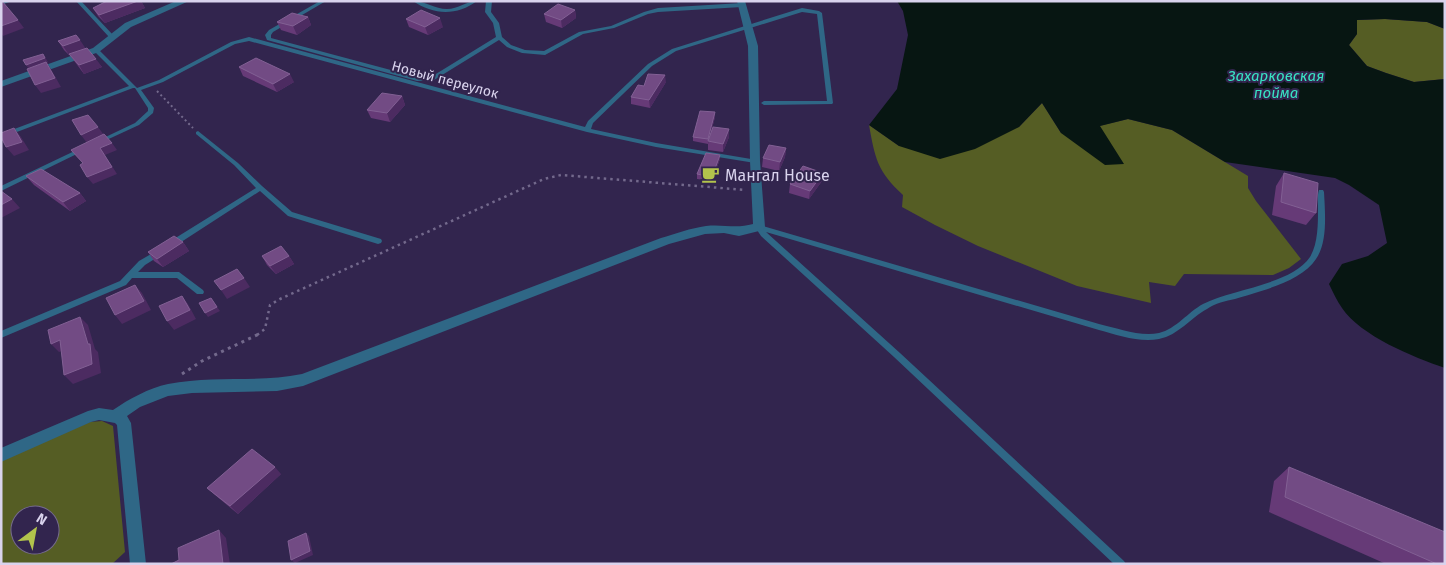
<svg xmlns="http://www.w3.org/2000/svg" width="1446" height="565" viewBox="0 0 1446 565" font-family="'Fira Sans',sans-serif">
  <style>
    .green { fill: #555d24; fill-rule: evenodd }
    .water { fill: #071612 }
    .lines { fill: none; stroke-linecap: round; stroke-linejoin: round }
    .path-far2 { stroke: #73698c; stroke-width: 2; stroke-dasharray: 2 3; stroke-linecap: butt }
    .path-far1 { stroke: #73698c; stroke-width: 2.5; stroke-dasharray: 2.5 4; stroke-linecap: butt }
    .path { stroke: #73698c; stroke-width: 3; stroke-dasharray: 3 4.5; stroke-linecap: butt }
    .lane { fill: #2f6786; fill-rule: evenodd }
    .street { fill: #2f6786; fill-rule: evenodd }
    .wall { fill: #663a77 }
    .shaded-wall { fill: #4c2b61 }
    .building { fill: #724b84; stroke: #826094 }
    .labels { text-anchor: middle; dominant-baseline: central; stroke-width: 4; stroke-linejoin: round; paint-order: stroke }
    .far-street-label { font-size: 14px; fill: #d9d3ed; stroke: #32254e }
    .far-water-label { font-size: 15px; font-style: italic; fill: #38e3c3; stroke: #32254e }
    .poi-label { font-size: 16px; fill: #d9d3ed; stroke: #32254e; text-anchor: start }
  </style>
  <rect width="100%" height="100%" fill="#32254e"/>
  <!-- green -->
  <path class="green" d="M1385 19 1427 22 1445 29V79L1414 82 1386 73 1367 66 1349 45 1357 34V20Z
    M1042 103 1061 133 1106 138 1099 126 1128 119 1172 130 1248 176V188L1256 201 1301 259 1289 268 1273 275 1184 274 1175 286 1149 282 1151 303 1077 286 978 246 935 225 902 207 903 195C877 171 875 158 869 125L899 146 1019 127Z
    M102 421 113 426 125 552 112 564H1V460L90 422ZM20 515H50V545H20Z"/>
  <!-- water -->
  <path class="water" d="M897 1H1445V29L1427 22 1385 19 1357 20V34L1349 45 1367 66 1386 73 1414 82 1445 79V368C1413 357 1361 336 1342 308 1337 301 1333 292 1329 284L1342 264 1368 256 1387 243 1379 205 1349 185 1335 178 1225 162 1172 130 1128 119 1100 126 1124 164 1105 165 1061 133 1042 103 1019 127 975 149 940 159 899 146 869 125 897 89 908 35 903 11Z"/>
  <g class="lines">
    <!-- path-far2 -->
    <path class="path-far2" d="M157 91 193 128"/>
    <!-- path-far1 -->
    <path class="path-far1" d="M257 335 265 329 270 305 280 299 544 179 561 175 746 190"/>
    <!-- path -->
    <path class="path" d="M182 374 202 361 259 334"/>
    <!-- lane -->
    <path class="lane" d="M4 1H12L1 5V2Z
      M76 1H81L113 35V37H109Z
      M320 1H326L273 32 271 35V38L417 77H431L496 37 493 23 485 12 486 1H492L491 12 499 23 502 37 511 45 525 50 544 51 579 32 611 26 644 12 658 8 742 3 745 5 742 7 658 12 648 14 614 28 583 34 545 55 522 53 507 47 499 40 434 80 417 81 267 40 265 35 269 30Z
      M413 1C425 1 435 9 447 9 458 9 467 1 477 1 457 16 433 15 413 1Z
      M802 8 819 11 822 13 833 103 832 104 764 105 761 103 764 101H827L817 14 802 12 676 51 652 66 593 123 591 129 656 143 757 160 758 161 757 162 755 163 656 147 587 132 249 41 235 44 163 82 141 90 154 108 153 113 139 125 100 143 98 144 95 142 135 123 148 111V108L135 88H133L1 138V134L129 86 94 51V49H98L137 88 159 80 231 42 249 37 585 127 588 121 648 64 672 49Z
      M198 131 238 163 262 186 292 212 381 239 382 241 381 243 378 244 288 216 260 191 175 246H169L168 244 169 242 256 188 234 165 196 134V132Z
      M83 147 85 148V150L1 191V186Z
      M1319 190H1323L1324 192C1325 212 1328 242 1316 259 1301 282 1260 291 1235 299 1226 301 1215 303 1207 309 1190 318 1179 335 1159 339 1140 343 1117 335 1099 330L766 232 900 353 1124 561 1126 564H1114L894 357 761 236 755 227 759 225 1099 324C1117 328 1140 337 1159 333 1176 329 1188 312 1203 304 1231 289 1291 285 1310 257 1318 244 1318 224 1318 209 1318 203 1317 196 1319 190Z
      M158 250 162 253 161 255 145 265 138 272H179L203 290 204 292 203 294H197L177 278H132L126 285 1 338V331L120 281 139 261Z"/>
    <!-- street -->
    <path class="street" d="M176 1H189L131 27 99 52 1 87V81L93 48 125 23Z
      M737 1H745L758 46 760 161 765 227 763 230 739 236 724 233 705 234 669 244 303 386 277 391 192 393 168 396 140 407 127 416 131 423 146 564H130L117 425 115 423 99 420 91 422 1 462V448L88 411 99 408 113 410C129 399 149 388 168 384 212 375 258 383 302 374L661 238C675 234 691 228 706 226 723 224 736 229 753 224L750 161 748 46Z"/>
  </g>
  <!-- wall -->
  <path class="wall" d="M107 1H141L145 8 105 23 98 16 93 8Z
    M575 10 576 18 562 28 546 22 544 14Z
    M308 17 311 25 297 35 281 30 277 22Z
    M406 19 443 27 428 35 409 27Z
    M58 41 85 48 102 67 84 74 69 54V55L64 50Z
    M239 67 294 82 277 92 243 76Z
    M666 82 650 108 631 104V97L644 86Z
    M402 96 405 105 390 122 371 118 367 110Z
    M715 112V117L710 136 729 137 723 152 708 150V143V144L693 141V137Z
    M786 148 785 157 779 171 762 167 763 158Z
    M720 159 712 181 697 179V174Z
    M823 173 822 181 809 199 789 193 790 184Z
    M1284 173 1316 213 1306 225 1272 215 1276 186Z
    M26 176 80 193 86 201 70 211 34 185Z
    M183 242 189 251 163 267 154 261 148 252Z
    M262 256H289L294 264 276 274 267 265Z
    M1289 467 1445 564H1386L1269 512 1274 481Z
    M281 474 238 514 215 495 207 488Z"/>
  <!-- shaded-wall -->
  <path class="shaded-wall" d="M138 1H141L145 8 105 23 99 15Z
    M575 10 576 18 562 28 561 20Z
    M308 17 311 25 297 35 293 26Z
    M440 18 443 27 428 35 425 27Z
    M18 20 24 28 3 36 1 33V26Z
    M80 40 86 49 69 55 63 46Z
    M43 54 48 62 47 63 52 71 61 87 41 93 35 85 29 69 26 65Z
    M96 59 102 67 84 74 79 65Z
    M290 74 294 82 277 92 273 84Z
    M665 75 666 82 650 108 649 100Z
    M402 96 405 105 390 122 387 113Z
    M715 112V117L708 144V139Z
    M98 127 104 135 87 143 81 135Z
    M14 128 21 137 29 150 14 156 6 147Z
    M729 129V137L723 152V144Z
    M112 143 117 150 105 155 117 174 93 184 87 177 100 148Z
    M786 148 785 157 779 171 780 162Z
    M720 155V159L712 181V177Z
    M823 173 822 181 809 199 810 191Z
    M80 193 86 201 70 211 63 202Z
    M12 199 20 208 1 218V205Z
    M183 242 189 251 163 267 157 259Z
    M289 256 294 264 276 274 270 266Z
    M244 278 250 287 227 299 221 290Z
    M135 285 142 293 151 310 122 324 115 315Z
    M182 296 188 304 196 319 174 330 167 321Z
    M211 298 220 311 208 317 205 313Z
    M80 317 88 325 95 349 98 352 101 373 73 384 64 375 88 344Z
    M60 340 68 349 59 352 51 344Z
    M275 467 281 474 238 514 230 506Z
    M219 530 226 538 230 564H223Z
    M306 533 309 536 313 555 295 563 291 560Z"/>
  <!-- building -->
  <path class="building" d="M1 1H2L18 20 1 26Z
    M107 1H138L99 15 93 8Z
    M558 4 575 10 561 20 544 14Z
    M421 10 440 18 425 27 406 19Z
    M292 13 308 17 293 26 277 22Z
    M76 35 80 40 63 46 58 41Z
    M87 48 96 59 79 65 69 54Z
    M43 54 45 58 26 65 23 60Z
    M256 58 290 74 273 84 239 67Z
    M46 62 55 78 35 85 27 69Z
    M648 74 665 75 649 100 631 97 638 85 644 86Z
    M382 93 402 96 387 113 367 110Z
    M700 111 715 112 708 139 693 137Z
    M88 115 98 127 81 135 72 120Z
    M713 127 729 129 723 144 708 141Z
    M14 128 22 142 6 147 1 137V133Z
    M104 134 112 143 100 148 112 167 87 177 80 165 83 163 71 150Z
    M769 145 786 148 780 162 763 158Z
    M706 153 720 155 712 177 697 174Z
    M803 166 823 173 810 191 790 184Z
    M41 169 80 193 63 202 26 176Z
    M1284 173 1318 183 1316 213 1281 202Z
    M1 191 12 199 1 205Z
    M174 236 183 242 157 259 148 252Z
    M281 246 289 256 270 266 262 256Z
    M237 269 244 278 221 290 214 281Z
    M135 285 144 301 115 315 106 298Z
    M182 296 190 310 167 321 159 306Z
    M211 298 217 307 205 313 199 303Z
    M80 317 88 344H90L92 364 64 375 60 340 51 344 48 330Z
    M252 449 275 467 230 506 207 488Z
    M1289 467 1445 532V564H1437L1285 497Z
    M219 530 223 564H171L179 560 178 548Z
    M306 533 310 551 291 560 288 541Z"/>
  <!-- icons -->
  <defs>
    <symbol id="cafe-bare" viewBox="-9 -9 18 18"><path d="M-5.5-4.5H6V0H3Q3 3.5 0 3.5H-2.5Q-5.5 3.5-5.5 0ZM3-3.2v2h1.7v-2ZM-6 4.5H4V6H-6Z" fill="#b2c34c" stroke="#32254e" stroke-width="2.5" paint-order="stroke"/></symbol>
  </defs>
  <g fill-rule="evenodd">
    <use href="#cafe-bare" x="698" y="162" width="25" height="25"/>
  </g>
  <g class="labels">
    <!-- far-street labels -->
    <g class="far-street-label">
      <text transform="translate(445 80) rotate(15)">Новый переулок</text>
    </g>
    <!-- far-water labels -->
    <g class="far-water-label">
      <text x="1276" y="76">Захарковская<tspan x="1276" dy="17">пойма</tspan></text>
    </g>
    <!-- poi labels -->
    <g class="poi-label">
      <text x="725" y="175">Мангал House</text>
    </g>
  </g>
  <!-- border -->
  <rect width="1446" height="565" fill="none" stroke="#d9d3ed" stroke-width="5"/>
  <!-- north arrow -->
  <g transform="translate(35 530) rotate(32)"><circle r="24" fill="#32254e" stroke="#756b8e"/>
  <path d="M0-4L9 19L0 12L-9 19Z" fill="#b2c34c"/>
  <text y="-8" font-size="14" font-weight="bold" text-anchor="middle" fill="#d9d3ed">N</text>
  </g>
</svg>
